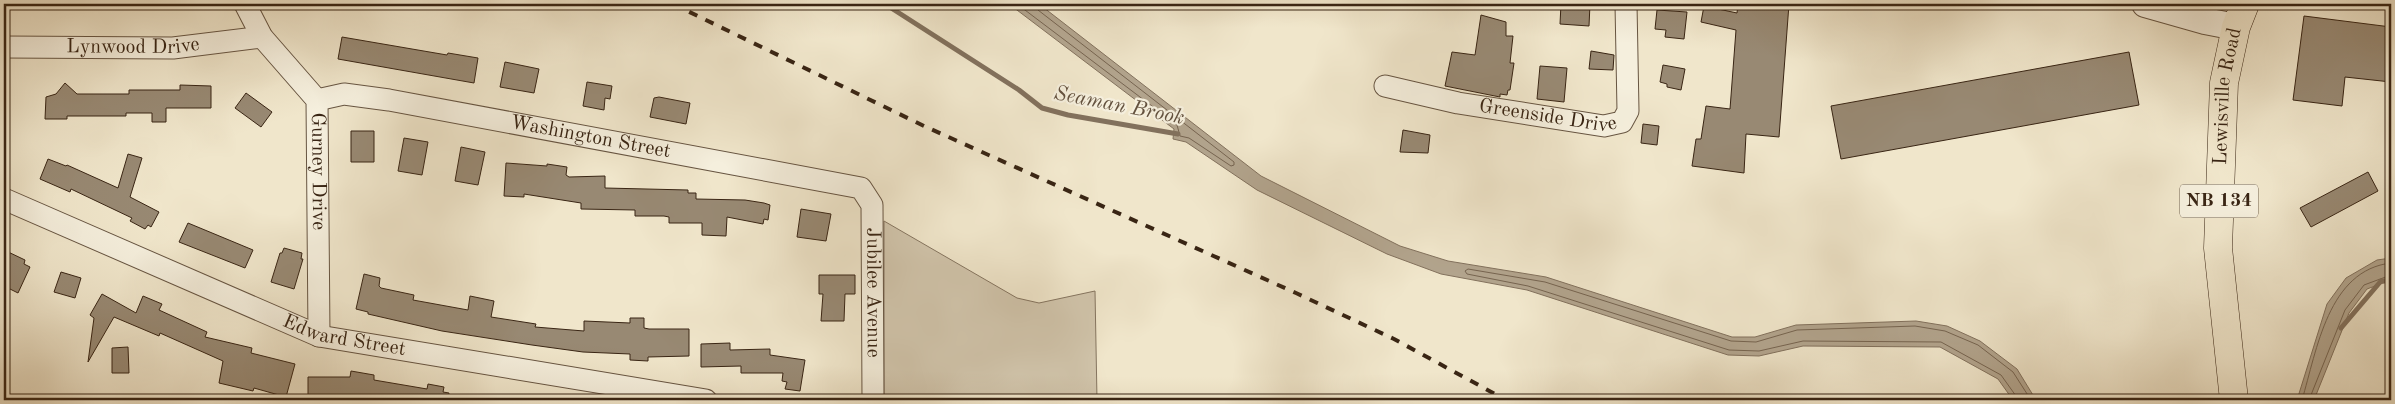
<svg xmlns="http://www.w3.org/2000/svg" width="2395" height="404" viewBox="0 0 2395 404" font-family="'Old Standard TT',serif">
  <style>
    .green { fill: #d1c5ac; stroke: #857560 }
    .water { fill: #b2a48d; stroke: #82715d }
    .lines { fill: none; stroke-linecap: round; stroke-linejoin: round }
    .shore { stroke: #766450; stroke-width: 1 }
    .stream { stroke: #82715d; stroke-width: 5 }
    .building { fill: #988973; stroke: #392514 }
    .minor-casing { stroke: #675542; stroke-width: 23 }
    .tertiary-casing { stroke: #675542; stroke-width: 28 }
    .primary-casing { stroke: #392514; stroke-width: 29 }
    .minor { stroke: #f5efdd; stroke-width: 21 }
    .tertiary { stroke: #f5efdd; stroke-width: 26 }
    .primary { stroke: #f0e6cb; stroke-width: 28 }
    .rail { stroke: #392514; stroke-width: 4; stroke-dasharray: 9 9; stroke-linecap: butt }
    .labels { text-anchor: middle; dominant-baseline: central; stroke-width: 4.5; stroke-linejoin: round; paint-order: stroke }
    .shield { fill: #f5efdd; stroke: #716250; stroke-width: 1 }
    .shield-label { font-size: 19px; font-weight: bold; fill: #392514 }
    .street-label { font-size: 20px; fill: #392514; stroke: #f5efdd }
    .water-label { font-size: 21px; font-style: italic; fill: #63513e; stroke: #f5efdd }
  </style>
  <rect width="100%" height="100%" fill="#f0e6cb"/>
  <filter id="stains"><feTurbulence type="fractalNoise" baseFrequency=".004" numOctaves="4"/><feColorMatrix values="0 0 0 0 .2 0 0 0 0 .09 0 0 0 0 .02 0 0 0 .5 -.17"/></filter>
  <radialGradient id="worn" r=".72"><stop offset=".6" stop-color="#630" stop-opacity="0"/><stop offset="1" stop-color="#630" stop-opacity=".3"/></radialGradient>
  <!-- green -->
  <path class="green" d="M884 221 1017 298 1039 303 1095 291 1097 400H884Z"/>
  <!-- water -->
  <path class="water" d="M1009 4H1039L1261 176 1400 246 1448 261 1546 277 1732 337H1755L1796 325 1916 321 1947 326 1980 341 2017 369 2036 400H2013L1998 379 1940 347 1803 346 1759 356 1728 355 1527 290 1441 274 1387 254 1257 190 1186 142 1173 139 1174 129Z
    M2391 258V280L2367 289 2349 313 2314 400H2297L2327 304 2346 278 2377 260Z"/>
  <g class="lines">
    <!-- shore -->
    <path class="shore" d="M1017 4 1177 125 1180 136 1189 138 1231 166 1234 165V162L1038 10 1036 4
      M2017 400 2016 396 2001 375 1941 342 1803 341 1759 351 1729 350 1528 286 1467 274 1465 271 1468 269 1545 282 1731 341 1756 342 1797 330 1915 326 1945 331 1978 345 2013 372 2031 400
      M2302 400C2317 350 2328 270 2391 263
      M2309 400 2345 310 2364 285 2391 275"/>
    <!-- stream -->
    <path class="stream" d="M885 4 1019 90 1042 108 1068 115 1178 134
      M2341 328 2381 281H2391"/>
  </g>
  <!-- building -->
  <path class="building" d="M1561 4H1590L1589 26 1560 24Z
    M1738 4H1789L1779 137 1746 134 1744 173 1692 166 1696 139H1701L1706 106 1730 109 1736 30 1701 22 1704 6 1737 13Z
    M1657 10 1687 12 1684 39 1665 37 1666 30 1655 29Z
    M1481 15 1506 22V36H1513L1510 63H1514L1510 90H1508L1507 95 1500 94V97L1445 86 1452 52 1475 55Z
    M2304 16 2391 27V82L2345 77 2342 106 2293 100Z
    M342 37 447 55 448 53 478 58 474 83 338 59Z
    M1591 51 1614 55 1613 70 1589 69Z
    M2129 52 2139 105 1841 159 1831 106Z
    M505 62 539 69 534 93 500 87Z
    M1663 65 1685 69 1681 90 1667 87V84L1660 82Z
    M1540 66 1567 68 1564 102 1537 99Z
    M587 82 612 86 610 99 605 98 604 110 583 106Z
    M65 83 77 94H129V90H180V85L211 86V108H166V122H152V113H126V116H67V119H45L46 97 56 94Z
    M246 93 272 112 261 127 235 108Z
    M659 97 690 103 686 124 650 117 654 98Z
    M1643 124 1659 126 1657 145 1641 143Z
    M1403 130 1430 135 1428 153 1400 152Z
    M351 131H374V162H351Z
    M404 138 428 142 422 175 398 171Z
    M461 147 485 152 478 185 455 181Z
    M128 154 142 158 130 197 159 212 151 227 148 225 145 229 130 221 132 218 71 189 70 192 40 179 48 159 66 166 67 165 118 188Z
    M506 163 547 166V164L567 167 566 175 569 177 605 176V188L688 190V193H696V199L745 200 764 203 770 205 768 220 764 219 763 224 727 217 726 236 702 235V223H669V217L664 216H635V210L581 209V203L524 194V197L504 196Z
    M2368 172 2378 191 2311 227 2300 208Z
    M801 209 831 214 826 241 797 237Z
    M188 223 253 250 245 268 179 242Z
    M284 248 302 253 301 259H303L294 289 271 282 280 253H282Z
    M4 250 25 260 24 264 30 267 18 293 4 286Z
    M61 272 81 278 75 298 54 292Z
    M364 274 380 278 379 286 381 288 414 295 413 300 468 310 470 296 494 301 491 317 536 324 535 327 584 331V321L630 323V318H644V328L649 329H689V356L648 357V361L630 360V354L583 352 532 345 442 331 368 314V312L356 309Z
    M819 275H855V294H845L844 321H821L823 294H819Z
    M102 294 136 313 143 296 162 304 159 310 207 332 205 337 252 348 251 353 295 364 286 397 254 388 253 391 219 383 223 361 160 333 159 336 114 317 88 362 94 318 90 315Z
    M730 343V350L770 349V355L805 360 800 391 785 389 787 382 782 381 783 373H741V366L701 367V344Z
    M128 347 129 373H112V348Z
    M351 371 374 375V380L427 389 428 384 444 387 443 392 449 393 448 400H308V377H350Z"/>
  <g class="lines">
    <defs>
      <g id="minor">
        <path id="s1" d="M245 4 262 37 317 100 319 336"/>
        <path id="s2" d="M4 47 173 48 262 37"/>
        <path id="s3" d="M1385 86 1458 103 1604 126 1622 122 1628 111 1626 4"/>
        <path id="s4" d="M317 100 344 94 389 100 861 188 872 205 873 400"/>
        <path id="s5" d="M4 199 319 336 706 400"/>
      </g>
      <path id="tertiary" d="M2145 4 2205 21 2236 27"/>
      <g id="primary">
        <path id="s6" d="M2234 400 2218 248 2224 83 2236 27 2245 4"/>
      </g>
    </defs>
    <!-- minor casing -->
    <use href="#minor" class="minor-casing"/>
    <!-- tertiary casing -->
    <use href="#tertiary" class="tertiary-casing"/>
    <!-- primary casing -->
    <use href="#primary" class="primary-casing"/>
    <!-- minor -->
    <use href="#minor" class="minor"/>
    <!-- tertiary -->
    <use href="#tertiary" class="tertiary"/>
    <!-- primary -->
    <use href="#primary" class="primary"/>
    <!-- rail -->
    <path class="rail" d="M673 4 924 126 1296 293 1394 339 1506 400"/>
  </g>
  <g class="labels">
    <!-- shield labels -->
    <rect class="shield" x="2180" y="184.5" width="78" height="33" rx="4"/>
    <g class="shield-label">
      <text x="2219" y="201">NB 134</text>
    </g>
    <!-- street labels -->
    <g class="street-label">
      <text stroke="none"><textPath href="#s2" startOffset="129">Lynwood Drive</textPath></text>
      <text stroke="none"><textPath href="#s6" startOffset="305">Lewisville Road</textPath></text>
      <text stroke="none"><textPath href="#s3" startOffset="166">Greenside Drive</textPath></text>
      <text stroke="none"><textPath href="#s4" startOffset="278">Washington Street</textPath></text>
      <text stroke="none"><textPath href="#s1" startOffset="192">Gurney Drive</textPath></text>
      <text stroke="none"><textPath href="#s4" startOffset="661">Jubilee Avenue</textPath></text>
      <text stroke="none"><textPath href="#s5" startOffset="368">Edward Street</textPath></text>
    </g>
    <!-- water labels -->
    <g class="water-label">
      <text transform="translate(1119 106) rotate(11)">Seaman Brook</text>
    </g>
  </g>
  <!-- margin -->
  <rect width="2395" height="404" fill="none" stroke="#f0e6cb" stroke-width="20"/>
  <rect x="5" y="5" width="2385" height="394" fill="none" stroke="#392514" stroke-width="2.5"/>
  <rect x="10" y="10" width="2375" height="384" fill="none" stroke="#392514"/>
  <rect width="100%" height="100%" filter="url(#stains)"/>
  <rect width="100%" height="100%" fill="url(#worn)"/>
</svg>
